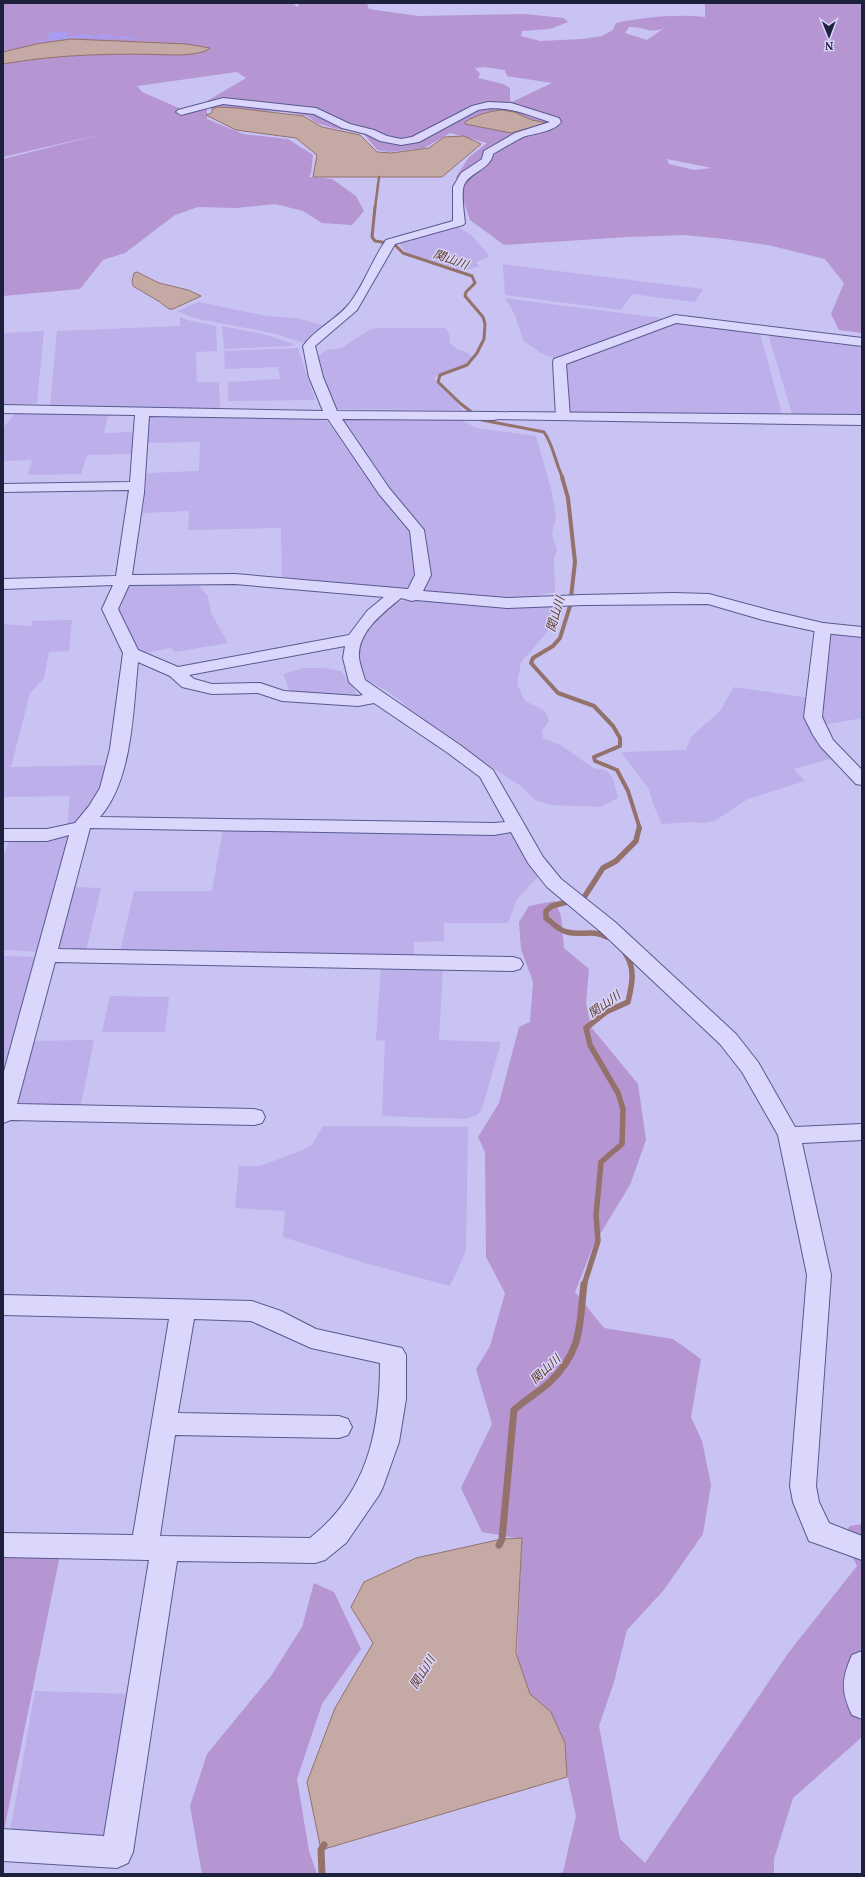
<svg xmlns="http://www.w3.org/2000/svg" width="865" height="1877" viewBox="0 0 865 1877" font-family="'PT Serif','Noto Sans JP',serif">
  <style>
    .farmland { fill: #bdafe9 }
    .green { fill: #b595d2; fill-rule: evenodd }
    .sand { fill: #a99df1 }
    .water { fill: #c5a9a5; stroke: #94716b }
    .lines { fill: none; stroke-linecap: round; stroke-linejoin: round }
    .stream-far4 { stroke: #94716b; stroke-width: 2.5 }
    .stream-far3 { stroke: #94716b; stroke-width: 3 }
    .stream-far2 { stroke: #94716b; stroke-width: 4 }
    .stream-far1 { stroke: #94716b; stroke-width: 5.5 }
    .stream { stroke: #94716b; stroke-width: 7 }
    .minor-casing { stroke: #575a8f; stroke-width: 2 }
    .tertiary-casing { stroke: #575a8f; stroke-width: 2 }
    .minor { fill: #dbd7fc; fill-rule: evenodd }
    .tertiary { fill: #dbd7fc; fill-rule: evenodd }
    .labels { text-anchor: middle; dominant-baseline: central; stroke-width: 3; stroke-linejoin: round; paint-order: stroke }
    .water-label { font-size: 12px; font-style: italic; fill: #5e3d2b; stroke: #d8d3f9 }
  </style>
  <rect width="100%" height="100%" fill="#c8c3f2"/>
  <!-- farmland -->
  <path class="farmland" d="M457 226 471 235 488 254 489 257 476 262 479 266 464 271 408 253 400 246 402 241Z
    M503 264 703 289 695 302 632 294 621 310 505 295Z
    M505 298 661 318 669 320 559 360 539 352 523 340 515 315Z
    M199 302 266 316 296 318 323 325 304 343 272 333 194 318 177 311Z
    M180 317 191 321 216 326 217 351 196 352 197 382H219L220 409 50 406 57 331 180 326Z
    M676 322 760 333 782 414 569 412 564 363Z
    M222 326 263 334 294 344 292 346 224 349Z
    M383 328H445L449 334 450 343 457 349 468 353 472 358 466 364 443 372 434 378 438 384 456 401 462 410 337 409 334 408 325 387 317 357 327 350 341 348 371 329Z
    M44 331 37 402 35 404H3V333Z
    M773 333 862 344V416L792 414 769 337Z
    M298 348 315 400 228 401V382L280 379 278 367 225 369 224 351Z
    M15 413 108 415 104 433 133 432 136 454 87 455 81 474 28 475 32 460 3 461V428Z
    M156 415 325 418 383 500 409 528 413 536 418 568 414 582 401 590 282 581 281 528 188 530 189 511 143 513 147 473 199 471 200 442 146 443V423L151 416Z
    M345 418 460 419 476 428 536 436 552 493 556 517 552 534 557 550 554 558 555 592 525 598H481L422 593 428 576 429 558 426 537 414 518 390 494 341 419Z
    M197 584 208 596 211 613 228 643 175 652 171 648 145 653 138 648 116 607 128 585Z
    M418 600 519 608 554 606 559 610 554 621 544 636 521 662 517 684 525 701 545 711 549 721 542 731 543 738 562 746 593 768 606 770 613 778 618 798 601 807 552 805 535 800 521 786 477 758 448 736 416 717 403 703 387 691 364 679 357 663 363 640 373 624 390 604 399 601Z
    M72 620 69 651 49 652 44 678 30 693 11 767 108 765 105 788 78 822 67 826 70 796 3 797V624L31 626 32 621Z
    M833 633 862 636V718L824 725 822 712 830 635Z
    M303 668H324L341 671 358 695 351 698 291 694 283 674Z
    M734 687 809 698 817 739 831 759 794 769 805 781 748 799 716 820 706 823 692 822 662 824 653 804 649 789 622 754 624 752 686 750 691 737 720 711Z
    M223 829 511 832 538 877 517 899 508 923H444V941L413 942 415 958 120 952 134 891H212Z
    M70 835 42 952 3 950V859L9 841 60 838Z
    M72 887 101 888 86 951 56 950Z
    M3 956 40 957 3 1087Z
    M381 966 443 967 439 1040 501 1042 482 1109 477 1115 465 1119 382 1116 385 1041 376 1040Z
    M110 996 169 997 165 1032H102Z
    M94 1040 80 1109H11L29 1041Z
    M323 1126 468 1127 466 1251 450 1286 365 1263 283 1237 285 1211 235 1208 239 1166H260L300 1151 311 1146Z
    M35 1691 131 1694 108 1841 9 1838Z"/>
  <!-- green -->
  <path class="green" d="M3 3H291L298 7 299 4 295 3H369L367 4 369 9 418 16 524 14 564 18 568 22 550 29 522 31 521 36 540 41 582 39 602 36 613 30 616 23C646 17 675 14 705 17V3H862V333L839 330 831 314 844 283 825 259 768 245 725 239 684 235 628 237 504 245 470 220 456 177 469 157 487 143 450 133 424 148 389 152 377 150 364 134 333 128 317 123 307 116 285 112 207 108V119L243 134 288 139 313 155 311 173 309 177 332 179 356 196 364 211 352 225 322 223 303 211 275 204 236 208 198 207 175 215 125 253 103 260 80 289 3 296V159L107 133 3 157ZM670 24 647 40 625 33 629 27C640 26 649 32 658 30 662 30 666 26 670 24ZM484 67 505 70 507 76 552 83 512 102 510 101V88L503 84 478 78 480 74 475 68ZM237 72 246 78 197 107 186 111 142 92 137 86ZM667 159 712 168 694 170 669 164Z
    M555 901 561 916 564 948 589 969 586 1003 591 1027 638 1084 646 1140 630 1185 594 1244 575 1292 604 1328 673 1339 701 1359 691 1417 702 1441 711 1485 703 1534 663 1591 627 1630 614 1682 599 1726 620 1839 645 1863 789 1652 857 1566 842 1536 850 1526 862 1524V1737L793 1798 774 1859V1874H557L563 1872 576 1816 567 1774 565 1743 530 1694 517 1657 522 1539 482 1532 461 1488 492 1424 476 1369 490 1346 505 1293 486 1257 485 1152 478 1137 499 1103 519 1027 530 1022 533 982 521 949 519 922 529 906Z
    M3 1555H60L3 1835Z
    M314 1583 334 1592 361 1649 322 1704 297 1779 309 1851 317 1874H202L190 1806 207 1754 271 1676 302 1627Z"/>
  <!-- sand -->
  <path class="sand" d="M65 32 70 33 65 37 85 34 94 36 102 34 109 35 111 37 127 36 143 39 72 38 42 42 36 41 48 38 50 37 48 34 50 33Z"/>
  <!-- water -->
  <path class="water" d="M71 39 187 44 210 48C205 54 183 55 175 55 118 53 59 54 3 64V52L36 44Z
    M217 107 236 108 303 116 322 127 360 135 377 152 391 153 429 148 444 137 464 136 481 144 442 177H313L317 155 296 138 236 130 206 115 212 113V109Z
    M502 110 514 112 532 120 548 123 511 133 465 124V122C476 115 489 111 502 110Z
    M137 272 159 283 188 290 201 296 173 309H169L160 302 133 286 132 281 134 273Z
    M522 1538 516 1653 530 1694 551 1712 565 1743 567 1777 321 1850 307 1782 335 1708 373 1643 351 1607 364 1582 416 1558 502 1539Z"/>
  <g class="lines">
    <!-- stream-far4 -->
    <path class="stream-far4" d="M375 208 379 177"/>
    <!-- stream-far3 -->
    <path class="stream-far3" d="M375 207 372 237 375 241 394 244 403 253 472 276 475 283 466 292 465 296 483 317 485 324 484 339 477 353 467 365 440 375 438 382 461 404 482 420 544 432C554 446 555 463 563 478"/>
    <!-- stream-far2 -->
    <path class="stream-far2" d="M562 477 568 498 575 562 570 606 560 638 553 646 533 658 531 663 558 693 594 706 613 726 620 738V746L594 757 595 761 617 770 628 791 640 829"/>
    <!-- stream-far1 -->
    <path class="stream-far1" d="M579 899H583L603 868 616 861 636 841 639 828
      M571 901 552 906 546 911V918C553 923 558 930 567 932 581 936 593 929 607 937
      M584 1285 598 1241 596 1215 601 1162 622 1144 623 1109 618 1093 590 1045 586 1028 606 1012 628 1002C632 984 636 969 625 953"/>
    <!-- stream -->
    <path class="stream" d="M499 1545 502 1539 514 1410C525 1400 539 1392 550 1382 583 1350 579 1325 584 1284
      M322 1874 321 1850 324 1845"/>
    <defs>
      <path id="minor" d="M223 98 316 108 350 124 374 130 387 136 401 139 412 137 472 106 488 102 511 103 559 118 561 122C554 132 535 133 523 137 513 142 503 148 493 154 491 169 470 172 464 185 461 193 464 214 465 223L463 225 395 244 357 310 315 346 323 377 337 411 493 412 498 413 500 416 498 419 493 420 342 419 389 488 424 530 431 575 423 591 507 598 583 595 589 597 591 600 589 603 583 605 507 608 416 600 412 601 401 598C383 613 357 632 359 658 360 665 363 673 365 680L460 745 493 770 543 857 561 879 615 922 736 1034 758 1062 795 1127 862 1124V1140L802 1143 831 1275 816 1486 819 1502 829 1523 862 1536V1560L809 1541 793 1502 790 1486 807 1275 778 1135 742 1072 720 1044 601 932 547 887 528 863 511 832 494 835 90 828 58 949 513 957 520 959 523 964 520 969 513 971 55 962 17 1104 254 1109 262 1111 265 1117 262 1123 254 1125 11 1120 3 1123V1075L69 835 47 841H3V829H47L75 823 89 806 100 788 110 749 123 653 102 609 113 585 3 589V579L116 576 129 490 3 492V484L130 482 135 415 3 413V405L323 411 309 377 303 346C315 329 336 320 349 304 364 285 372 260 386 240L453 221V187L461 173 482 159 484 151 515 133 550 122C526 114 504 104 478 110L419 142 401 145 380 141 366 134 342 128 314 114 223 104 181 115 176 112 178 110ZM149 416 328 419 379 494 410 531 415 575 408 589 235 574 132 575 144 493ZM235 584 384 597 367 611 349 635 178 667 138 650 118 609 129 585ZM345 646 343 658 349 682 363 695 358 696 284 691 260 683 212 684 194 679 189 675ZM138 662 170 676 182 687 212 694 258 693 282 701 358 706 374 703 448 753 480 777 505 822 494 823 100 817C133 779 133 709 138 662Z
        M675 315 862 338V346L676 323 566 364 570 417 568 420H558L556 417 553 362 554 359Z
        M823 623 829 625 831 628 822 717 833 740 862 770V785L856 784 821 747 813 735 804 717 815 628 817 625Z
        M3 1295 252 1301 281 1311 316 1329 402 1348 406 1355V1399L399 1442 383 1487 379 1495 346 1543 325 1560 315 1563 177 1561 133 1852 128 1863 117 1868 3 1861V1829L104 1836 149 1560 3 1557V1533L133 1535 169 1319 3 1315ZM194 1319 251 1321 311 1348 380 1363C380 1433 367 1493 310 1538L160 1536 175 1435 339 1438 348 1435 352 1427 348 1419 339 1416 178 1413Z
        M862 1651V1719L852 1715C841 1691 841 1680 852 1655Z"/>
      <path id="tertiary" d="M493 412 862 415V425L488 419 486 416 488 413Z
        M674 593 709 594 772 611 823 623 862 627V637L823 633 763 620 708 604 583 605 577 604 574 600 577 596 583 595Z"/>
    </defs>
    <!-- minor casing -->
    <use href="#minor" class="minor-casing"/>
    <!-- tertiary casing -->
    <use href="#tertiary" class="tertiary-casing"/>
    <!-- minor -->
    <use href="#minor" class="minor"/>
    <!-- tertiary -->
    <use href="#tertiary" class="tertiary"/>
  </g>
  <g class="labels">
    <!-- water labels -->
    <g class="water-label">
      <text transform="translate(451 259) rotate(20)">関山川</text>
      <text transform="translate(555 614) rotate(-74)">関山川</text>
      <text transform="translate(604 1004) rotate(-35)">関山川</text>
      <text transform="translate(545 1369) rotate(-43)">関山川</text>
      <text transform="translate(422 1672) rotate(-58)">関山川</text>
    </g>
  </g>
  <!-- border -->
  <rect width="865" height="1877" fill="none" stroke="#1d203d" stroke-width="8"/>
  <!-- north arrow -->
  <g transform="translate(829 36) rotate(179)" stroke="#d8d3f9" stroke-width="3" paint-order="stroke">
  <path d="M0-3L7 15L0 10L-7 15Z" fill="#1d203d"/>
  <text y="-6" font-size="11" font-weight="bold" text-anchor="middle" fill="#1d203d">N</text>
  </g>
</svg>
